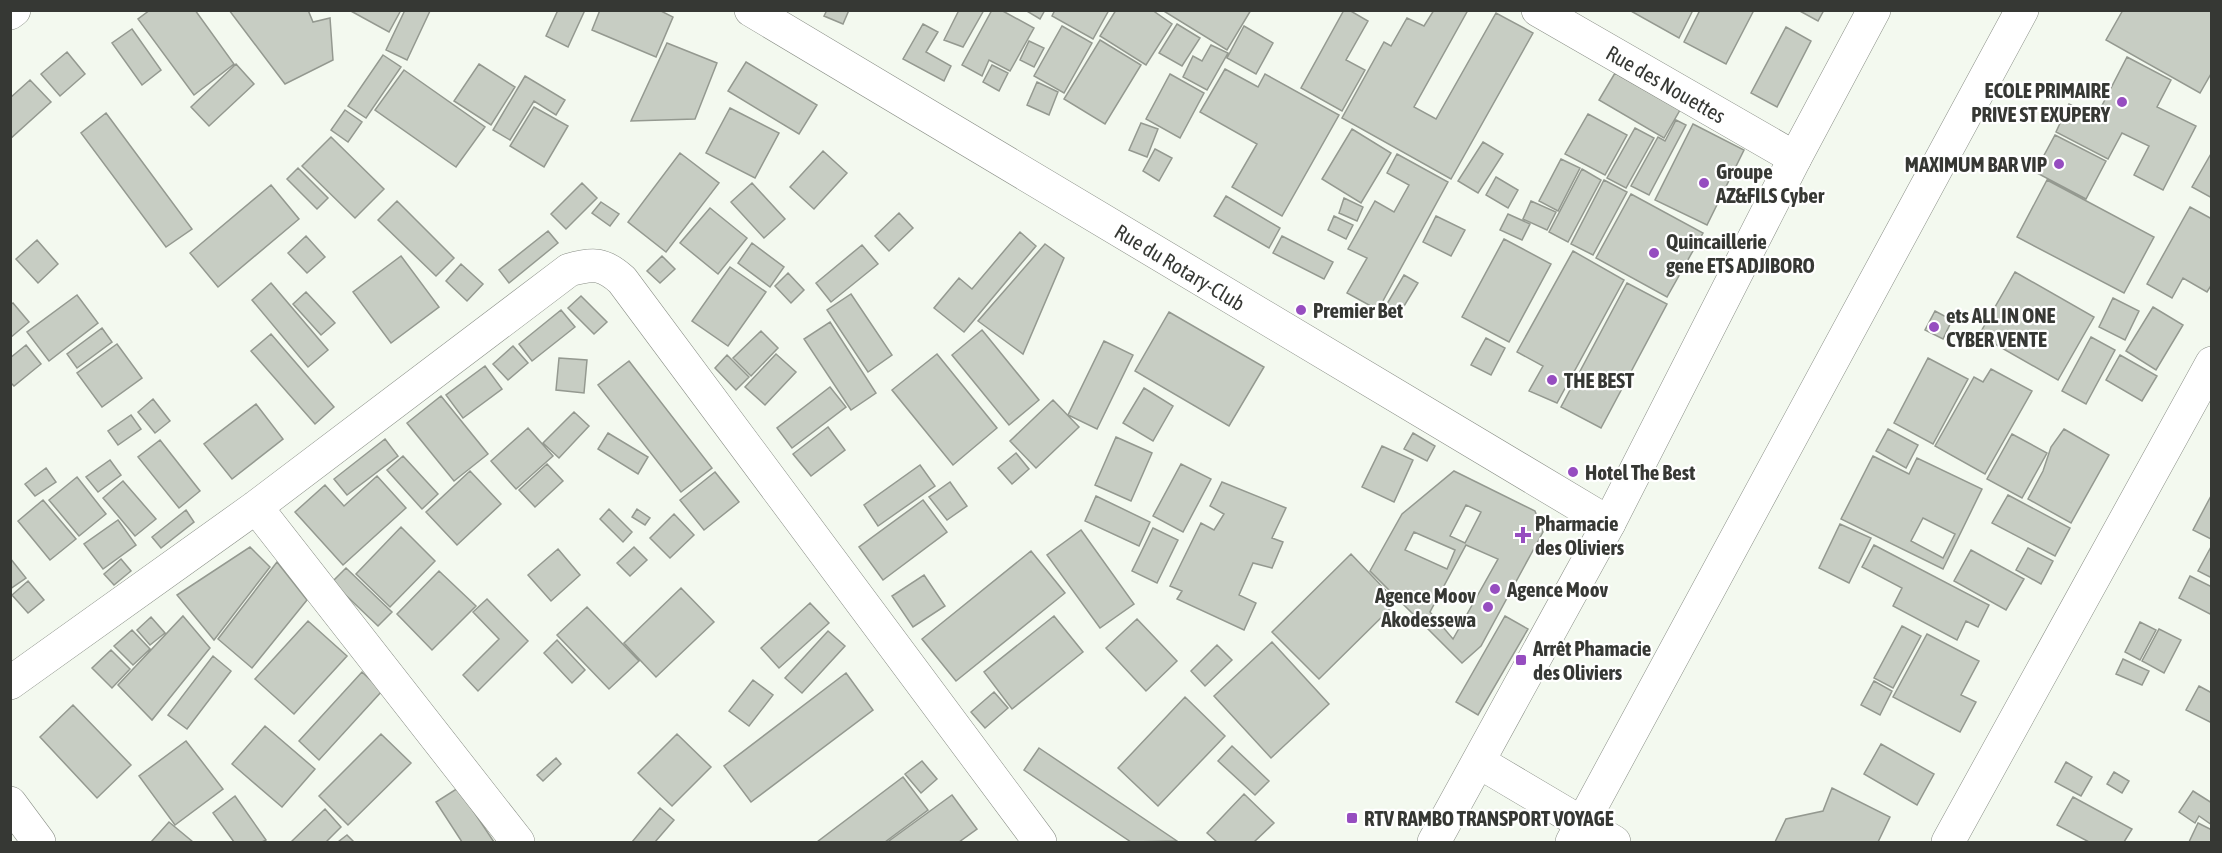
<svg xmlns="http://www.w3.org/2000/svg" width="2222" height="853" viewBox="0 0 2222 853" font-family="'Asap Condensed',sans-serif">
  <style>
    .building { fill: #c7cdc3; stroke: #949990; stroke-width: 1.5; fill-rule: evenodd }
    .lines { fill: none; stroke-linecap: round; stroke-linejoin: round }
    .minor-casing { stroke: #898e86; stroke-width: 34 }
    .tertiary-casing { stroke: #898e86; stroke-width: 34 }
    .minor { stroke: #fff; stroke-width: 33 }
    .tertiary { stroke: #fff; stroke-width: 33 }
    .poi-dot { fill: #964dc0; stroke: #fff; stroke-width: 2 }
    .labels { text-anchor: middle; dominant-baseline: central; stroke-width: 4.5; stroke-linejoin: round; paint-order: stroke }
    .street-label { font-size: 21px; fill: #363834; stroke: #fff }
    .poi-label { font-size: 21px; font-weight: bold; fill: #363834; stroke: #fff; text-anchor: start }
  </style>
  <rect width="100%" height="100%" fill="#f3f9ef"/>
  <!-- building -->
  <path class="building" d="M150 10H195L234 64 194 95 138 19Z
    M229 10H308L313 22 330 18 333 60 285 84Z
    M349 10H401L389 32Z
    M405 10 430 11 407 60 386 50Z
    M558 10H585L568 47 546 36Z
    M600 10H659L673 17 656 57 592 30Z
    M827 10H849L843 24 824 16Z
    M956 10H984L963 47 944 40 958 12Z
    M992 10H1001L1034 28 1010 71 989 60 982 76 962 65Z
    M1025 10H1045L1040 19Z
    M1055 10H1109L1093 39 1052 16Z
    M1116 10H1152L1172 24 1146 65 1100 36Z
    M1162 10H1251L1227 50Z
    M1344 10H1349L1368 21 1346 60 1365 70 1342 111 1301 88Z
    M1434 10H1468L1414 107 1436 119 1496 13 1533 33 1451 179 1342 118 1384 42 1391 46 1407 18 1424 26Z
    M1629 10H1693L1679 38Z
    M1700 10H1754L1726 64 1684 42Z
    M1798 10H1824L1818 21Z
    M2123 10H2212V72L2200 93 2106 40Z
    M923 24 938 32 926 52 951 66 944 81 903 59Z
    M1177 24 1200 38 1182 66 1159 53Z
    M1062 26 1092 43 1064 93 1034 76Z
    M1244 26 1273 43 1256 74 1227 58Z
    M1786 27 1811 41 1777 107 1751 93Z
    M132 29 161 70 142 85 112 43Z
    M1100 40 1141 65 1105 124 1064 99Z
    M1029 41 1044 48 1034 67 1020 60Z
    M667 43 717 63 695 119 631 121Z
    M1211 45 1228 53 1207 90 1183 77 1193 56 1202 61Z
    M67 52 85 74 60 96 41 74Z
    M383 55 401 67 366 118 348 106Z
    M2127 57 2171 80 2157 107 2196 126 2163 190 2134 175 2149 146 2122 133 2108 159 2056 132 2069 104 2096 117Z
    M746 62 817 105 799 134 728 91Z
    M236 64 254 84 209 126 191 107Z
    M479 64 515 87 491 125 454 101Z
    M992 65 1008 73 999 91 983 82Z
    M1225 69 1258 87 1265 74 1339 115 1282 216 1232 187 1257 144 1200 112Z
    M404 70 485 127 456 167 375 110Z
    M1615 73 1680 110 1664 138 1599 100Z
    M1170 74 1204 93 1180 138 1146 119Z
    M525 76 565 100 556 115 534 101 510 140 493 130Z
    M30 80 51 102 10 139V98Z
    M1037 82 1058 92 1049 115 1027 105Z
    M534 107 568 126 544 167 510 146Z
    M730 108 779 133 755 178 706 153Z
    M345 110 362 122 348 142 331 130Z
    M106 113 192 229 166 247 81 133Z
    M1588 114 1627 135 1605 175 1565 154Z
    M1676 120 1686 125 1649 195 1631 186 1658 137 1665 141Z
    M1141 123 1158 129 1147 157 1129 150Z
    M1693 124 1744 150 1707 225 1655 200Z
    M1635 128 1654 138 1626 188 1607 178Z
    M1352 129 1391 153 1361 203 1322 179Z
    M2055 135 2106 161 2086 199 2035 172Z
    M331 137 384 189 355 218 302 166Z
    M1483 142 1503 154 1478 193 1458 181Z
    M1155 149 1172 158 1159 181 1143 171Z
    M823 151 847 173 814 209 790 187Z
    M2212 152V198L2192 187Z
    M680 153 719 183 666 252 628 222Z
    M1397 154 1448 182 1378 310 1347 293 1367 258 1348 249 1375 201 1394 212 1409 185 1387 173Z
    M1561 159 1580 168 1558 211 1539 201Z
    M298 168 328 198 317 209 287 179Z
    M1582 169 1601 180 1568 242 1549 232Z
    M1496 177 1518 190 1508 208 1486 195Z
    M1604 180 1627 192 1593 255 1571 244Z
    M2047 180 2154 237 2124 293 2017 237Z
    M582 183 597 198 566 229 551 214Z
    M752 183 785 219 764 238 731 202Z
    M271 185 299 219 218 287 190 253Z
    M1631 194 1703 233 1667 297 1596 258Z
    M1226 196 1280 228 1269 248 1214 216Z
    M1344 198 1363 207 1357 221 1339 213Z
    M397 201 454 258 436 276 378 220Z
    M1531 201 1556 212 1547 230 1523 219Z
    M601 202 619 214 610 226 592 213Z
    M2190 207 2212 219V284L2207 292 2183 278 2172 298 2147 284Z
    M710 208 747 238 718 274 680 243Z
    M899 213 913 228 889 251 875 236Z
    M1508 214 1530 224 1522 240 1500 230Z
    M1334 216 1353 225 1346 239 1328 230Z
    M1436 216 1465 230 1451 256 1423 242Z
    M548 231 558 243 509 283 499 270Z
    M1020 232 1036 246 964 332 934 308 959 278 972 289Z
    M306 236 325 257 307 273 288 253Z
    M1282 236 1333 262 1324 279 1273 253Z
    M1504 239 1551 264 1509 342 1462 317Z
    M37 240 58 264 38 283 16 259Z
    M752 243 784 267 770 287 738 263Z
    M1045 244 1064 258 1023 354 978 321Z
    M862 245 878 264 831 302 816 283Z
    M1573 251 1624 280 1557 403 1529 391 1543 366 1517 352Z
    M401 256 439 307 391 343 353 292Z
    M662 256 675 269 660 283 647 271Z
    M461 264 483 284 467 301 446 281Z
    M730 267 766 292 728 346 692 321Z
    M2015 272 2094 317 2058 380 1979 335Z
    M788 273 804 290 791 303 775 286Z
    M1404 275 1418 283 1398 316 1384 309Z
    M271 283 328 350 308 367 252 300Z
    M1627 283 1667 304 1601 428 1561 407Z
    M306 292 335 323 321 335 293 304Z
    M851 294 892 355 868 372 827 310Z
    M77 295 98 323 49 361 27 332Z
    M581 296 607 322 594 334 568 308Z
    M2113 298 2139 311 2125 340 2099 327Z
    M13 303 29 322 10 338V305Z
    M2153 307 2183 325 2156 370 2126 351Z
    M561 310 575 327 532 361 519 344Z
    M1935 311 1952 320 1943 339 1925 330Z
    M1169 312 1264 367 1229 426 1135 371Z
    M830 322 876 393 851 410 804 339Z
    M102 328 112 342 77 368 67 354Z
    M982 330 1039 400 1009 425 952 355Z
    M761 331 778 348 751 376 733 358Z
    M271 334 334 407 315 424 251 351Z
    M2091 337 2115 350 2086 404 2062 391Z
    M1486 338 1505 348 1491 375 1471 365Z
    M1104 341 1133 355 1097 429 1068 415Z
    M117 344 142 378 102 407 77 373Z
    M26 345 41 364 14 386 10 382V358Z
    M513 346 528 363 508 380 493 364Z
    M776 354 796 372 765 405 745 387Z
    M937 354 997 428 953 465 892 390Z
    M727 355 749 377 736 390 715 368Z
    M2120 355 2157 376 2142 401 2106 380Z
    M559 358 587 360 584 393 556 390Z
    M1928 358 1968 379 1933 444 1894 423Z
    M629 361 712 468 681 492 598 385Z
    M485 366 502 389 463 418 446 395Z
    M1991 369 2032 391 1985 474 1935 446 1974 377 1983 382Z
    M830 387 846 407 792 448 777 428Z
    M1144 388 1173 406 1153 441 1123 423Z
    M441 396 488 454 454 481 407 423Z
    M153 399 170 421 155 433 138 412Z
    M1053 400 1079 427 1036 468 1010 441Z
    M256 404 283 439 232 479 204 444Z
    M574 412 589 426 559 458 543 443Z
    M131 415 141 429 118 445 108 431Z
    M828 427 845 450 811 476 793 454Z
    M528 428 553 456 516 489 491 461Z
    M1888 429 1918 445 1906 468 1876 451Z
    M2064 429 2109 455 2071 523 2028 499 2043 471 2051 447Z
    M608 433 648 457 638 474 598 449Z
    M1413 433 1435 446 1427 461 1404 449Z
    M2012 434 2047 453 2022 498 1987 479Z
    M1116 437 1152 453 1131 501 1095 485Z
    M385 439 398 456 347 495 334 479Z
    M160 440 200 491 179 508 138 457Z
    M1382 446 1413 460 1394 502 1362 487Z
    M1016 453 1029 469 1012 484 998 468Z
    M403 456 438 494 422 509 387 470Z
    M1873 456 1909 474 1917 458 1982 489 1943 569 1841 519ZM1923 518 1955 534 1943 558 1911 541Z
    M110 460 121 475 98 492 86 477Z
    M547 464 563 481 535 507 519 490Z
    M1181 464 1211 479 1183 532 1153 516Z
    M920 465 935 486 878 526 864 505Z
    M46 468 56 482 35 496 25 484Z
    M470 471 501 504 457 545 426 512Z
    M1454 471 1535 511 1543 532 1481 646 1462 663 1370 571 1402 514ZM1466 505 1481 512 1465 543 1450 536ZM1414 532 1455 550 1447 569 1405 550ZM1466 545 1498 559 1453 639 1430 612Z
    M715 472 739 502 704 530 680 500Z
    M377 476 406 508 343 565 295 512 325 485 344 506Z
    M77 477 106 514 79 536 49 500Z
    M123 481 156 519 135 536 103 498Z
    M950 482 967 506 947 520 929 497Z
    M1222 482 1286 508 1272 538 1283 542 1272 568 1253 563 1239 595 1256 603 1244 630 1177 599 1182 591 1170 586 1201 523 1214 530 1224 514 1210 506Z
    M2212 494V539H2211L2193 530Z
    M2008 495 2070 528 2055 556 1992 523Z
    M1096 496 1150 522 1139 546 1085 521Z
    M43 500 76 539 50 560 18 521Z
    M923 500 947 532 883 580 859 547Z
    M609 509 632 532 623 542 600 519Z
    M637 509 650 518 645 525 632 517Z
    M186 510 194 522 161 548 152 537Z
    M674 514 694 535 670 558 650 538Z
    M118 520 136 545 103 569 84 544Z
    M1840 524 1871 538 1849 583 1819 568Z
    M401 527 435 561 390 607 356 574Z
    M1153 528 1178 540 1157 583 1132 571Z
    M1081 530 1134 604 1100 628 1047 555Z
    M1874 545 1989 605 1978 627 1966 621 1957 640 1893 606 1902 588 1862 567Z
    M2212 545V578L2198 571Z
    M250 547 270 567 214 640 177 595Z
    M634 547 647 560 630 576 617 563Z
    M2028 548 2053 561 2041 584 2016 570Z
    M558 549 580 575 551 601 528 575Z
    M1971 550 2024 579 2006 610 1954 581Z
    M1031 551 1065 593 956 681 922 639Z
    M1351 554 1397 602 1319 679 1272 632Z
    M10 558 26 578 10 589Z
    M121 559 131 571 114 585 104 574Z
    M277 562 307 600 252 668 218 639Z
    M346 568 392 612 378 626 332 582Z
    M439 571 476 606 432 650 397 614Z
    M924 575 945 606 913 627 892 596Z
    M2190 576 2212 587V615L2179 598Z
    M28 581 44 600 28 613 12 595Z
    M681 588 714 622 656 677 624 643Z
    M487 599 528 641 478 691 463 675 499 639 473 612Z
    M810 603 829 623 779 668 761 648Z
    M587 607 639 661 609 689 557 635Z
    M183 616 210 648 152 720 118 685Z
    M1054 616 1083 652 1012 709 984 672Z
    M1505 616 1528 629 1478 715 1456 702Z
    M151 617 165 633 150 645 137 630Z
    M1137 619 1177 661 1146 691 1106 648Z
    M308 621 347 656 294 714 255 679Z
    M2140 622 2156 630 2140 660 2125 652Z
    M1902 626 1921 636 1893 688 1874 678Z
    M2159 629 2181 640 2164 673 2142 661Z
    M132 630 150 649 133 665 114 646Z
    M828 631 845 646 802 693 785 678Z
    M1927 634 1979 661 1961 695 1976 702 1960 732 1893 697Z
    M557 640 585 670 572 683 544 653Z
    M1272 642 1329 704 1271 758 1214 696Z
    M1217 645 1232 660 1205 686 1191 671Z
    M111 650 130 669 112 688 92 668Z
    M213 656 231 671 187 729 168 715Z
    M2123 659 2149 671 2142 685 2116 674Z
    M362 672 382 691 319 760 299 741Z
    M846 673 873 710 751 802 724 766Z
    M753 680 773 695 749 726 729 711Z
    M1874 681 1892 691 1880 715 1861 705Z
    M2199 686 2212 693V723L2186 710Z
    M994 692 1008 708 985 728 971 712Z
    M1185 697 1225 736 1158 806 1118 768Z
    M73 705 131 765 97 798 40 737Z
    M265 726 315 769 282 807 232 764Z
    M381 734 411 763 348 825 319 796Z
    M677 734 711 767 672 806 638 773Z
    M186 741 223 789 175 825 139 776Z
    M1881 744 1934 774 1917 805 1864 774Z
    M1232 746 1269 781 1255 795 1218 761Z
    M1039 748 1177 841 1131 842 1024 770Z
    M556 758 561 764 543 781 537 775Z
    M922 761 937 779 921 793 905 774Z
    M2066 762 2092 777 2081 796 2055 782Z
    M2114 772 2129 781 2122 793 2107 784Z
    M903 777 928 810 885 842H817Z
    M458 788 494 842H462L436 802Z
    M1832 788 1890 817 1878 842H1775L1786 819 1823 811Z
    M2193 791 2212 803V825L2199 816 2195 823 2179 812Z
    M1244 794 1274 823 1254 842H1217L1207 833Z
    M952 795 977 829 959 842H890L889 841Z
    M235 796 266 840 262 842H234L213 813Z
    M2073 797 2132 829 2124 842H2089L2057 825Z
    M660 808 674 820 655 842H632Z
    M325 809 341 827 326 842H291Z
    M169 822 193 842H151Z
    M2198 823 2212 830V842H2189Z
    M347 835 354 842H338Z"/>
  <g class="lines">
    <defs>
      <path id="minor" d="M751 10 1609 523
        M1538 10 1795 158
        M10 13 14 10
        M256 507 518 842
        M10 683 256 507 569 270C593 263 603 263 622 280L1040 842
        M1479 762 1614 842
        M10 803 39 842
        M1572 842 2022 10
        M1948 842 2212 363"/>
      <path id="tertiary" d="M1434 842 1609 523 1795 158 1874 10"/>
    </defs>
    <!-- minor casing -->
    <use href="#minor" class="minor-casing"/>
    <!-- tertiary casing -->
    <use href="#tertiary" class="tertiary-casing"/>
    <!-- minor -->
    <use href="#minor" class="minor"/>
    <!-- tertiary -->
    <use href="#tertiary" class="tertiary"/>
  </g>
  <!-- markers -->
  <g class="poi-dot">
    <circle cx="2122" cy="102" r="6"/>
    <circle cx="2059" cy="164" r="6"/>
    <circle cx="1704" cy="183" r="6"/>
    <circle cx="1654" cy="253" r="6"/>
    <circle cx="1301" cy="310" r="6"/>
    <circle cx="1934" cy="327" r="6"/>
    <circle cx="1552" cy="380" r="6"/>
    <circle cx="1573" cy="472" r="6"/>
    <path d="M1520 526h6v6h6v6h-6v6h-6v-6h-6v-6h6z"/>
    <circle cx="1495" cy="589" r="6"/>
    <circle cx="1488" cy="607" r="6"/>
    <rect x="1515" y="654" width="12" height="12" rx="3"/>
    <rect x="1346" y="812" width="12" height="12" rx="3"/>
  </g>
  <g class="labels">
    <!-- street labels -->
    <g class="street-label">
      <text transform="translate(1666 84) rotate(30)">Rue des Nouettes</text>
      <text transform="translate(1180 267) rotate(31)">Rue du Rotary-Club</text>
    </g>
    <!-- poi labels -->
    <g class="poi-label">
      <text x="2110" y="90" text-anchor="end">ECOLE PRIMAIRE<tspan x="2110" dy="24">PRIVE ST EXUPERY</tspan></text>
      <text x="2047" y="164" text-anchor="end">MAXIMUM BAR VIP</text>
      <text x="1716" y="171">Groupe<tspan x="1716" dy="24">AZ&amp;FILS Cyber</tspan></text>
      <text x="1666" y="241">Quincaillerie<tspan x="1666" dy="24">gene ETS ADJIBORO</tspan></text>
      <text x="1313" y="310">Premier Bet</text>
      <text x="1946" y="315">ets ALL IN ONE<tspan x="1946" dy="24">CYBER VENTE</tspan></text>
      <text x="1564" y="380">THE BEST</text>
      <text x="1585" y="472">Hotel The Best</text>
      <text x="1535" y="523">Pharmacie<tspan x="1535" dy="24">des Oliviers</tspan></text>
      <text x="1507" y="589">Agence Moov</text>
      <text x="1476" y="595" text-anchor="end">Agence Moov<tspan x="1476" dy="24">Akodessewa</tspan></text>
      <text x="1533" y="648">Arrêt Phamacie<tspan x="1533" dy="24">des Oliviers</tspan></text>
      <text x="1364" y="818">RTV RAMBO TRANSPORT VOYAGE</text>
    </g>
  </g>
  <!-- border -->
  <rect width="2222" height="853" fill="none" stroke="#363834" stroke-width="24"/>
</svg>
